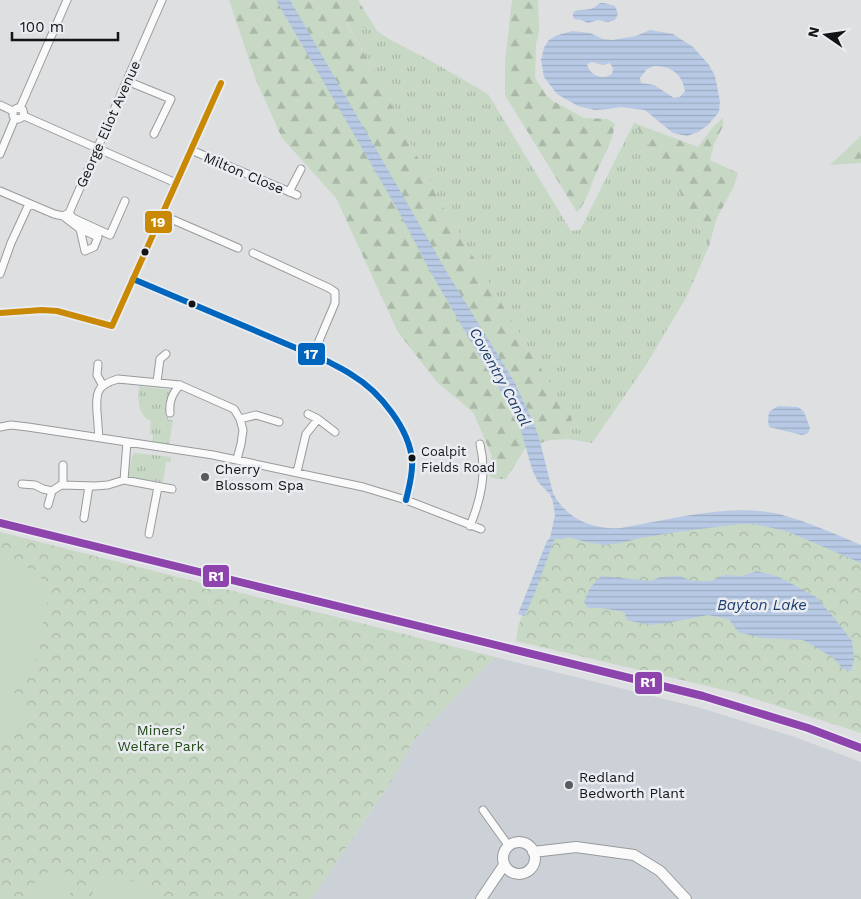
<svg xmlns="http://www.w3.org/2000/svg" width="861" height="899" viewBox="0 0 861 899" font-family="'Work Sans',sans-serif">
  <style>
    .built { fill: #ccd1d8 }
    .grass { fill: url(#grass-tufts) }
    .forest { fill: url(#forest-firs) }
    .park { fill: url(#park-crowns) }
    .pitch { fill: #c7d8c4 }
    .water { fill: url(#water-rules); fill-rule: evenodd }
    .lines { fill: none; stroke-linecap: round; stroke-linejoin: round }
    .street-casing { stroke: #989a9b; stroke-width: 9 }
    .secondary-casing { stroke: #989a9b; stroke-width: 12 }
    .street { stroke: #fafafa; stroke-width: 7 }
    .secondary { stroke: #fafafa; stroke-width: 10 }
    .bus-1-casing { stroke: #e9ecf0; stroke-width: 10 }
    .bus-2-casing { stroke: #e9ecf0; stroke-width: 10 }
    .bus-1 { stroke: #0065bd; stroke-width: 6 }
    .bus-2 { stroke: #c98904; stroke-width: 6 }
    .rail-1-casing { stroke: #e9ecf0; stroke-width: 11 }
    .rail-1 { stroke: #8e44ad; stroke-width: 8 }
    .bus-dot { fill: #131415; stroke: #e9ecf0; stroke-width: 2 }
    .poi-dot { fill: #5a5b5c; stroke: #e9ecf0; stroke-width: 2 }
    .labels { text-anchor: middle; dominant-baseline: central; stroke-width: 5; stroke-linejoin: round; paint-order: stroke }
    .bus-label { font-size: 13px; fill: #131415; stroke: #e9ecf0; text-anchor: start }
    .street-label { font-size: 14px; fill: #131415; stroke: #e9ecf0 }
    .poi-label { font-size: 14px; fill: #131415; stroke: #e9ecf0; text-anchor: start }
    .park-label { font-size: 14px; fill: #234a17; stroke: #e9ecf0 }
    .water-label { font-size: 15px; font-style: italic; fill: #1d3b6b; stroke: #e9ecf0 }
    .line-badge { stroke: #e9ecf0; stroke-width: 2 }
    .badge-label { font-size: 14px; text-anchor: middle; font-weight: bold; fill: #fff }
  </style>
  <defs>
    <pattern id="grass-tufts" width="24" height="20" patternUnits="userSpaceOnUse" patternTransform="scale(1.25)"><rect width="24" height="20" fill="#c7d8c4"/><path d="M3 7l-1-3M5 7V3M7 7l1-3M15 17l-1-3M17 17v-4M19 17l1-3" fill="none" stroke="#aab8a8"/></pattern>
    <pattern id="forest-firs" width="22" height="20" patternUnits="userSpaceOnUse" patternTransform="scale(1.25)"><rect width="22" height="20" fill="#c7d8c4"/><path d="M5 1l3.5 6h-7zM16 11l3.5 6h-7z" fill="#aab8a8"/></pattern>
    <pattern id="park-crowns" width="20" height="18" patternUnits="userSpaceOnUse" patternTransform="scale(1.25)"><rect width="20" height="18" fill="#c7d8c4"/><path d="M2 6a3 3 0 1 1 6 0M12 15a3 3 0 1 1 6 0" fill="none" stroke="#aab8a8"/></pattern>
    <pattern id="water-rules" width="6" height="5" patternUnits="userSpaceOnUse" patternTransform="scale(1.25)"><rect width="6" height="5" fill="#b7c9e4"/><path d="M0 2.5h6" fill="none" stroke="#9cacc3"/></pattern>
  </defs>
  <rect width="100%" height="100%" fill="#dddfe1"/>
  <!-- built -->
  <path class="built" d="M495 657 697 707 795 737 861 762V899H311L391 782 412 742Z"/>
  <!-- grass -->
  <path class="grass" d="M346 22 377 31 387 38 431 61 488 94 571 231 580 230 634 123 685 200 709 246 687 296 646 365 592 443 569 439 572 418 557 395 440 202 374 70Z
    M139 386 172 390 167 406 168 420H173L169 445 152 443 153 436 150 433 151 421C137 415 138 399 139 386Z
    M135 453 171 457V462H166L163 482 135 478 129 476V473L132 456Z"/>
  <!-- forest -->
  <path class="forest" d="M229 0H358L377 31 346 23 374 70 440 202 557 395 572 418 569 439 551 440 526 447 506 479H498L490 477 489 469 492 456 473 412 437 382 398 332 336 198 282 138 256 80Z
    M512 0H538L539 31 536 44 535 78 546 95 553 101 584 118 608 119 615 124C612 144 604 155 596 173 590 186 588 201 577 212L505 95V63Z
    M723 118V126L714 144 710 160 738 173 734 186 716 220 709 246 685 200 634 123 698 147 713 127Z
    M861 136V163L830 165Z"/>
  <!-- park -->
  <path class="park" d="M743 517 861 554V733L737 693 516 641 518 628 522 615 552 539 587 532Z
    M0 532 495 657 412 742 391 782 311 899H0Z"/>
  <!-- pitch -->
  <path class="pitch" d="M0 562 36 570 50 591 32 672 17 688 0 686Z
    M0 690 28 696 20 734 0 730Z
    M59 863 77 888 63 899H32L26 890Z
    M98 873 159 888 157 899H91Z"/>
  <!-- water -->
  <path class="water" d="M276 0H290L448 274 515 383 535 426 539 438 553 493C566 519 593 530 621 528 642 524 663 520 685 516 716 511 747 507 779 514 806 521 835 534 861 545V563L789 532 764 526 752 524H739L677 532 640 538 621 543 603 545 586 542 568 537 563 539H555L554 540 537 587 525 616 518 614 547 541 550 538 555 515 553 502 550 494 538 482 532 469 520 427 502 393 478 354 430 271 399 212Z
    M600 3H604L615 6 618 14 615 20 608 22 598 20 588 23 581 20 574 19 573 16V13L575 11C587 8 591 12 600 3Z
    M650 30 673 34 693 47 709 65 715 76 720 101 719 112 708 125 698 132 687 136 673 133 645 110 621 107 607 109 595 110 578 106 557 94 544 77 541 60 544 48 548 41 555 36 572 31 590 33 603 39 612 40 636 36ZM592 62 603 65 610 63 613 68 612 74C603 81 589 75 587 64ZM654 66C672 66 682 74 685 91L680 97 674 98 654 85 641 83 640 78 647 69Z
    M778 406 798 407 804 412 810 428 808 433 802 435 769 427 768 420 769 412Z
    M757 571 779 577 816 597 835 619 852 641 854 659 851 671 843 669 834 658 803 640 762 638 738 632 729 619 708 615 667 623 649 625 627 620 624 612 602 608H588L584 602 590 588 601 576 651 581 660 577 680 576 692 581H711L725 575 742 576Z"/>
  <g class="lines">
    <defs>
      <path id="street" d="M127 81 171 99 154 134
        M0 105 13 111
        M20 108 67 0
        M24 116 176 183
        M191 150 297 195
        M0 154 15 118 13 116V111L17 108 23 110 24 116 19 119 15 118
        M0 191 54 214 63 216 80 229 85 251 94 247 98 237 80 229
        M289 192 301 169
        M69 213 73 218 110 235 125 201
        M162 215 238 248
        M63 216 69 213 162 0
        M253 253 329 288 335 292V303L313 355
        M0 274 11 243 29 204
        M133 279 329 362C336 366 345 370 352 375 379 391 410 429 412 461 413 474 409 487 406 500
        M0 313 42 310 57 311 112 326 221 83
        M98 364 97 375 103 386
        M157 382 160 359 166 354
        M170 413C169 401 172 394 180 385
        M308 414 318 419 335 432
        M240 419 256 415 279 422
        M0 427 11 425 28 427 213 455 363 487 406 500 481 529
        M99 437C98 429 98 421 97 413 96 393 96 385 118 379L180 385 234 409 240 419 243 430 241 444 237 459
        M297 472 306 434 318 419
        M124 480 127 442
        M22 484 35 485 43 489 52 491 61 485 95 486 108 485 124 480 172 489
        M63 485V465
        M48 505 52 491
        M84 518 89 486
        M470 526C481 499 487 473 480 444
        M149 534 158 487
        M483 810 508 845"/>
      <path id="secondary" d="M503 858a16 16 0 1 1 32 0a16 16 0 1 1-32 0Z
        M533 852 576 847 634 855 660 871 686 899
        M481 899 504 865"/>
    </defs>
    <!-- street casing -->
    <use href="#street" class="street-casing"/>
    <!-- secondary casing -->
    <use href="#secondary" class="secondary-casing"/>
    <!-- street -->
    <use href="#street" class="street"/>
    <!-- secondary -->
    <use href="#secondary" class="secondary"/>
    <defs>
      <path id="bus-1" d="M133 279 329 362C336 366 345 370 352 375 379 391 410 429 412 461 413 474 409 487 406 500"/>
      <path id="bus-2" d="M0 313 42 310 57 311 112 326 221 83"/>
    </defs>
    <!-- bus-1 casing -->
    <use href="#bus-1" class="bus-1-casing"/>
    <!-- bus-2 casing -->
    <use href="#bus-2" class="bus-2-casing"/>
    <!-- bus-1 -->
    <use href="#bus-1" class="bus-1"/>
    <!-- bus-2 -->
    <use href="#bus-2" class="bus-2"/>
    <defs>
      <path id="rail-1" d="M0 523 703 696 808 728 861 748"/>
    </defs>
    <!-- rail-1 casing -->
    <use href="#rail-1" class="rail-1-casing"/>
    <!-- rail-1 -->
    <use href="#rail-1" class="rail-1"/>
  </g>
  <!-- markers -->
  <g class="bus-dot">
    <circle cx="145" cy="252" r="4.5"/>
    <circle cx="192" cy="304" r="4.5"/>
    <circle cx="412" cy="458" r="4.5"/>
  </g>
  <g class="poi-dot">
    <circle cx="205" cy="477" r="5"/>
    <circle cx="569" cy="785" r="5"/>
  </g>
  <g class="labels">
    <!-- bus labels -->
    <g class="bus-label">
      <text x="421" y="451">Coalpit<tspan x="421" dy="16">Fields Road</tspan></text>
    </g>
    <!-- street labels -->
    <g class="street-label">
      <text transform="translate(108 124) rotate(-66)">George Eliot Avenue</text>
      <text transform="translate(244 173) rotate(23)">Milton Close</text>
    </g>
    <!-- poi labels -->
    <g class="poi-label">
      <text x="215" y="469">Cherry<tspan x="215" dy="16">Blossom Spa</tspan></text>
      <text x="579" y="777">Redland<tspan x="579" dy="16">Bedworth Plant</tspan></text>
    </g>
    <!-- park labels -->
    <g class="park-label">
      <text x="161" y="730">Miners'<tspan x="161" dy="16">Welfare Park</tspan></text>
    </g>
    <!-- water labels -->
    <g class="water-label">
      <text transform="translate(500 377) rotate(61)">Coventry Canal</text>
      <text x="762" y="605">Bayton Lake</text>
    </g>
  </g>
  <g class="line-badge">
    <rect x="144" y="210" width="29" height="24" rx="5" fill="#c98904"/>
    <rect x="297" y="342" width="29" height="24" rx="5" fill="#0065bd"/>
    <rect x="202" y="564" width="28" height="24" rx="5" fill="#8e44ad"/>
    <rect x="634" y="671" width="29" height="24" rx="5" fill="#8e44ad"/>
  </g>
  <g class="badge-label">
    <text x="158" y="227">19</text>
    <text x="311" y="359">17</text>
    <text x="216" y="581">R1</text>
    <text x="648" y="687">R1</text>
  </g>
  <!-- north arrow -->
  <g transform="translate(826 35) rotate(283)" stroke="#e9ecf0" stroke-width="4" paint-order="stroke">
  <path d="M0-4L9 19L0 12L-9 19Z" fill="#131415"/>
  <text y="-8" font-size="14" font-weight="bold" text-anchor="middle" fill="#131415">N</text>
  </g>
  <!-- scale -->
  <path d="M12 32v8h106v-8" fill="none" stroke="#131415" stroke-width="2.5"/>
  <text x="20" y="32" font-size="15" fill="#131415" stroke="#e9ecf0" stroke-width="4" paint-order="stroke">100 m</text>
</svg>
